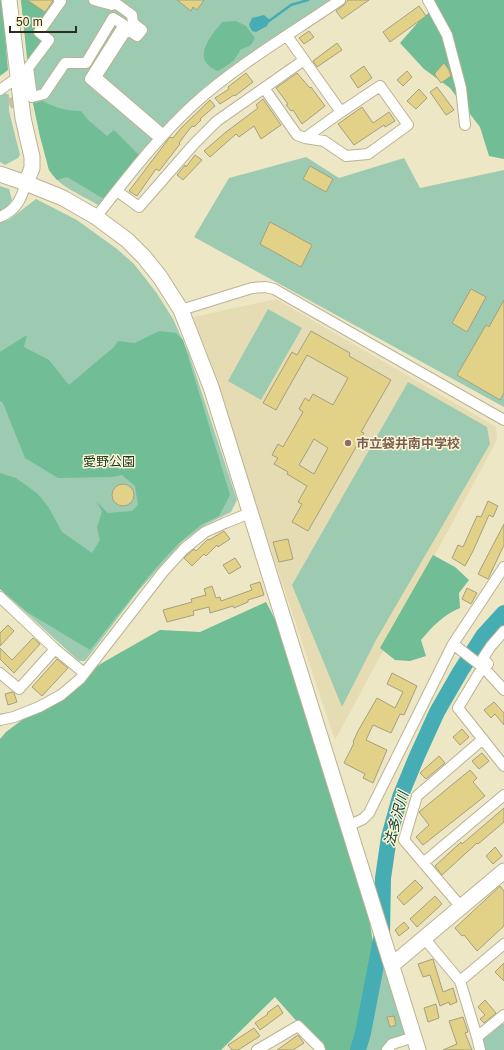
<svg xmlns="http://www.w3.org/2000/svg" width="504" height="1050" viewBox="0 0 504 1050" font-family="Helvetica,'Noto Sans JP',sans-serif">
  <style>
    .built { fill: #e5dcb3 }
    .green { fill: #9ccbb1 }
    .forest { fill: #71bd96 }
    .water { fill: #45adb3 }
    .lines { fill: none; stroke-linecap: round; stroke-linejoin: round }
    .stream { stroke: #45adb3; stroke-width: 2.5 }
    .river { stroke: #45adb3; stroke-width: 16 }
    .building { fill: #e1d288; stroke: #a69f80; fill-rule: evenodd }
    .street-tunnel { stroke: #c8c2a4; stroke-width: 10; stroke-dasharray: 10 5; stroke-linecap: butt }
    .street-casing { stroke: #bab392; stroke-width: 12 }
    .secondary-casing { stroke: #bab392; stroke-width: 17 }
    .street { stroke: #fff; stroke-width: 10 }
    .secondary { stroke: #fff; stroke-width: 15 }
    .education-dot { fill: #8d6e63; stroke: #fcf4d2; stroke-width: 1.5 }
    .labels { text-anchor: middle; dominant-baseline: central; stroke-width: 3; stroke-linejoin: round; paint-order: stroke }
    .education-label { font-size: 13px; font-weight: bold; fill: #785e54; stroke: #fcf4d2; text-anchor: start }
    .park-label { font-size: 13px; fill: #183a29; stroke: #fcf4d2 }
    .water-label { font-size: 14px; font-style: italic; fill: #06393b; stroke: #fcf4d2 }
  </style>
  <rect width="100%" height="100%" fill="#eee7c5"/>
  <!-- built -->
  <path class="built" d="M276 299 496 427 497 440 335 740 193 317Z"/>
  <!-- green -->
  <path class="green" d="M21 0H331L200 92C161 125 134 169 98 205 82 195 59 187 49 170L40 136 33 103Z
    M5 93 9 95V111L20 155 18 158 5 165 0 162V96Z
    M306 157 339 178 404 158 420 188 504 170V407L194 237 229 178Z
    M0 186 9 189 12 200 4 211 0 213Z
    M36 199 77 220 117 249 134 264 156 292 173 319 189 354 237 500 231 512 205 525 182 542 139 590 85 661H79L0 589V223L10 219Z
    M268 309 302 328 261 400 228 381Z
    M408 382 487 427 490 444 376 640 342 707 292 585Z
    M372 947 384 951 414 1037 387 1050H352Z
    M502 1024H504V1050H484L482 1039Z"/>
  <!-- forest -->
  <path class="forest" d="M0 0H2L8 70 0 76Z
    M21 0H28L50 16 39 32 49 40 28 68Z
    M432 0H504V159L489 156 480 127 450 88 424 69 400 43 420 20 436 7Z
    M236 21 246 26 255 38 251 45 240 50C236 61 228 65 218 71 190 60 210 37 222 22Z
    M43 101C56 108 67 111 81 111L88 120 107 136 114 130 140 156 104 199 67 177 57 180 49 170 40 136 33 103Z
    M159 331 176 333 183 340 230 495 219 516 201 525 179 543 153 571 90 650 27 612 0 589V473L16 478 38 494 49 508 62 532 92 553 100 540 97 528 102 511 96 501 108 513 132 511 138 505 135 486 122 475 112 477 58 478 25 458 3 403 0 401V352L27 335 24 347 49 360 69 385 114 347 118 341 135 343Z
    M433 555 455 567 469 580 459 593 460 608C443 615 433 626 421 640L426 656 410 661 395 660 380 648Z
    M266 602 295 657 305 716 337 791 361 866 373 943 352 1050H319V1046L275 997 221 1050H0V739L6 732 42 705 102 663 160 630 200 632Z"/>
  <!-- water -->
  <path class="water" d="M264 15 270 20 267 26 256 32 252 31 249 25 252 18Z"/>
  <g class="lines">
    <!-- stream -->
    <path class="stream" d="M269 21 291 5 308 0"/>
    <!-- river -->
    <path class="river" d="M358 1050 363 1033 382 934 383 878 389 837 400 797 417 756 437 712 460 672 483 636 504 613"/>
  </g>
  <!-- building -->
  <path class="building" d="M27 0H53V1L45 12Z
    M177 0H204L197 10 193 7 191 11Z
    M348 0H369L342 19 336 11 344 5Z
    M419 6 426 16 390 42 383 32Z
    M309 31 314 37 304 44 299 38Z
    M337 43 342 50 317 67 313 61Z
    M444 63 449 70 451 76 441 83 435 75V73Z
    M364 66 372 78 358 88 350 76Z
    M407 71 412 77 403 86 397 80Z
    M246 73 253 82 235 96 234 95 220 104 215 98 229 89 228 87Z
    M297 73 310 88 311 87 325 106 302 124 293 110 291 111 286 105 288 104 276 88Z
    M437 87 454 110 446 115 430 92Z
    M419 89 427 98 416 109 407 101Z
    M263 99 281 125 261 139 254 126 239 137 236 134 210 157 204 151 226 132 258 108 256 105Z
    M210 100 215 106 200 119 201 120 194 127 193 126 191 127 179 143 180 144 159 171 156 169 137 196 129 191 170 137 173 138 181 128Z
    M362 107 373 123 389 112 395 121 385 127 384 125 354 145 338 124Z
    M195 155 202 160 183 180 177 175 185 165 186 167Z
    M310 166 333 179 326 192 303 179Z
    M270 222 312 245 301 267 260 244Z
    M471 289 486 297 467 332 452 323Z
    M504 300V393L500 400 457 375 486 325 489 327Z
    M311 331 350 353 349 356 391 380 361 432 364 433 308 531 292 522 302 504 298 502 307 486 287 474 288 472 274 464 278 458 272 455 278 444 283 447 303 412 299 409 305 398 309 401 313 394 333 405 348 378 307 355 276 410 263 403 292 352 297 355ZM314 439 328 448 314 474 299 465Z
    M112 495a11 11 0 1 1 22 0a11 11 0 1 1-22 0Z
    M488 501 498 506 493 517 489 515 473 551 465 566 452 558 458 545 463 547 477 516 481 517Z
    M504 524V545L488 579 478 574Z
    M224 531 230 539 218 547 217 545 206 556 204 554 192 566 184 558 194 549 196 551 208 539 209 540Z
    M288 539 293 559 279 562 273 542Z
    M235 558 241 567 229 574 223 565Z
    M260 582 264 595 248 600V602L234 608 233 606 210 613 209 607 193 611 194 615 167 622 163 610 192 602 191 599 206 595 204 589 212 586 216 598 220 597 221 601 252 590 250 585Z
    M467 588 477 593 471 604 462 599Z
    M8 625 14 631 0 646V633Z
    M33 638 40 644 14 673 0 659V648L12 660Z
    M57 659 68 668 42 696 32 687Z
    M392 673 417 686 404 715 400 714 391 733 373 725 366 740 387 750 373 783 363 778 365 774 344 763 354 743 353 742 358 731 377 698 395 708 403 692 387 684Z
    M12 692 14 693 17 702 8 705 5 694Z
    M494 702 504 713V725L495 714 491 718 484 710Z
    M462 729 469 737 460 745 453 737Z
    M482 753 489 761 479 769 472 761Z
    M439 756 445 763 426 779 420 773Z
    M470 770 477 778 473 782 485 796 423 845 416 837 429 825 419 812Z
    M504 808V822L478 844 477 843 442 875 435 866 461 842 462 844Z
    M495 847 502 856 493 864 486 856Z
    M415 880 423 888 404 905 397 897Z
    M500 886 504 891V926L477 951 464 935 462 936 455 928Z
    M435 896 442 904 417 927 410 919Z
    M404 922 409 928 399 936 395 930Z
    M433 959 443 992 453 988 457 1002 450 1005 449 1002 440 1006 430 975 423 977 418 964Z
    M504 963V981L495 972Z
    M485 1000 496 1013 484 1023 480 1019 485 1015 478 1007Z
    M436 1004 439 1018 428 1022 424 1008Z
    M278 1005 283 1013 260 1030 255 1023 268 1014 267 1013Z
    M394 1016 396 1025 390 1027 387 1017Z
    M463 1017 468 1032 465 1033 472 1050H443L457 1044 449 1021Z
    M254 1028 260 1036 238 1050H232L228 1045Z
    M298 1035 304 1043 293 1050H277Z"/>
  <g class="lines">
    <!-- street-tunnel -->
    <path class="street-tunnel" d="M9 104 25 96"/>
    <defs>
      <path id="street" d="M59 0 61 1 39 32 49 40 28 68 32 97 44 94 65 63H86L113 18 124 25 90 79 157 136 160 132 96 77 127 29 137 36 142 30 133 23 132 15 114 2 112 5 94 0
        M428 0 447 35 461 88 465 125
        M287 36 341 112
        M264 88 297 135 305 138 324 141 346 156 368 154 408 125 380 86 341 112 305 138
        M0 90 18 77
        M117 191 139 207 194 144 217 121 304 60
        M0 217C16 210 21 200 26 183
        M96 217C127 178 157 138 194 104 237 65 292 33 340 0
        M181 310 252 288 265 287 274 289 504 420
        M0 597 55 649 84 673
        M504 631 491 646 483 658 488 664 479 673 458 708 504 766
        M453 644 484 668 504 690
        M0 673 19 689 55 649
        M0 720 14 717 39 707 61 695 80 679 163 572 184 549 205 532 225 523 250 513
        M348 826 363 819 369 813 453 644 504 567
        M423 863 504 795
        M461 907 404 840 417 796 483 739
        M424 938 460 981 477 1037 480 1050
        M460 981 504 944
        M477 1037 504 1015
        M257 1050 298 1026 319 1047 320 1050
        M387 1050 392 1044 414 1037"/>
      <path id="secondary" d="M9 0 23 118 32 157V168L26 183
        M0 174 26 183 63 198 96 217 127 240 144 257 160 277 181 310 211 387 418 1050
        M392 965 504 871"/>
    </defs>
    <!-- street casing -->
    <use href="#street" class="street-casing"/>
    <!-- secondary casing -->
    <use href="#secondary" class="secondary-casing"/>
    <!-- street -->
    <use href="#street" class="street"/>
    <!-- secondary -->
    <use href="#secondary" class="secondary"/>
  </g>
  <!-- markers -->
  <circle class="education-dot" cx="348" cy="443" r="4"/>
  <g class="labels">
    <!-- education labels -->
    <g class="education-label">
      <text x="356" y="443">市立袋井南中学校</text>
    </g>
    <!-- park labels -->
    <g class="park-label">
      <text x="109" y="461">愛野公園</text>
    </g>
    <!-- water labels -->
    <g class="water-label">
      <text transform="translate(396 819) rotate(-75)">法多沢川</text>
    </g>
  </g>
  <!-- scale -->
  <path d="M10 26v6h66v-6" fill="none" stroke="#302d20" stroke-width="2"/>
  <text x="16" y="26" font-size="12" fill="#302d20" stroke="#fcf4d2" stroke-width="3" paint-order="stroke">50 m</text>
</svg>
